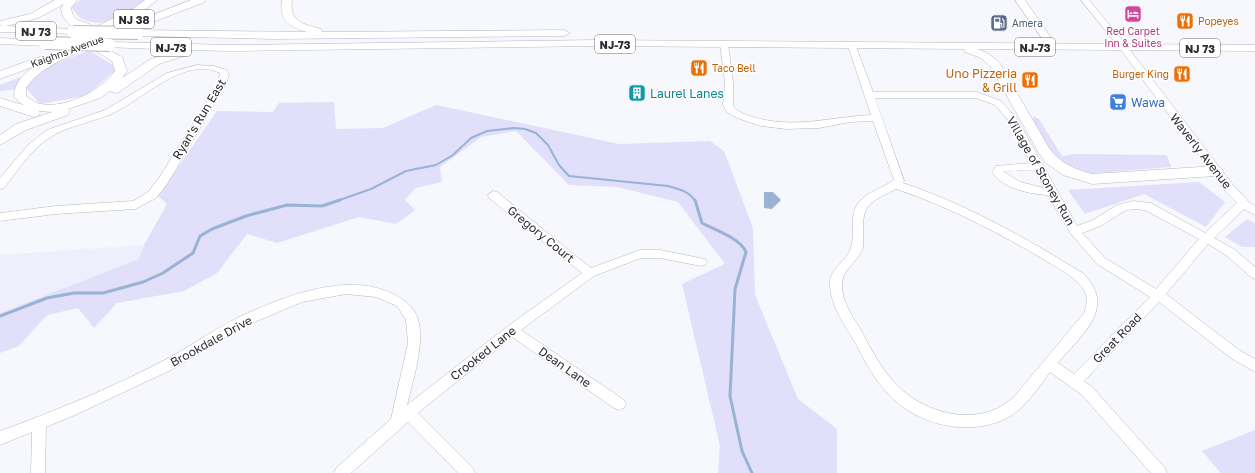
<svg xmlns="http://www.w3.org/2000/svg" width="1255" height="473" viewBox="0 0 1255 473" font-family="'Golos Text',sans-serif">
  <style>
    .built { fill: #eeeefd }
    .green { fill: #e1dffa }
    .water { fill: #99b3d5 }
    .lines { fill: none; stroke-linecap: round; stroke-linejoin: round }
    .stream-far1 { stroke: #99b3d5; stroke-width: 2 }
    .stream { stroke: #99b3d5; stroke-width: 3 }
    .minor-casing { stroke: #b8b7c3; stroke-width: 1 }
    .major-casing { stroke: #b8b7c3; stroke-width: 1 }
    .highway-casing { stroke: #b8b7c3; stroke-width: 1 }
    .minor { fill: #fff; fill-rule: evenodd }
    .major { fill: #fff; fill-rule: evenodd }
    .highway { fill: #fff; fill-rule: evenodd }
    .highway-bridge-casing { stroke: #b8b7c3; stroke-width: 14; stroke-linecap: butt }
    .highway-bridge { stroke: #fff; stroke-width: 12 }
    .labels { text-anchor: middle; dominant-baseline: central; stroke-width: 3; stroke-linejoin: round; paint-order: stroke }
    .far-food-label { font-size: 10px; fill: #c56008; stroke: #fff; text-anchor: start }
    .far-service-label { font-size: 10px; fill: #4e5e75; stroke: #fff; text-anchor: start }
    .far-hotel-label { font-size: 10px; fill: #b23c85; stroke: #fff }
    .far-street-label { font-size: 10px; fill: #2d2d31; stroke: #fff }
    .shield { fill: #fff; stroke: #6c6c6f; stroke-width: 1 }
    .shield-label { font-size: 11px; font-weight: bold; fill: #2d2d31 }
    .food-label { font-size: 12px; fill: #c56008; stroke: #fff; text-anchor: end }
    .culture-label { font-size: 12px; fill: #0d838f; stroke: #fff; text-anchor: start }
    .shop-label { font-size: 12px; fill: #366cbe; stroke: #fff; text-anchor: start }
    .street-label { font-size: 12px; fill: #2d2d31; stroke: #fff }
  </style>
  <rect width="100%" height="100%" fill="#f7f7fe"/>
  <!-- built -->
  <path class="built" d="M144 245 139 259 0 313V255Z"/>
  <!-- green -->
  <path class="green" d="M80 0H147C128 14 106 30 82 19 78 17 74 11 71 7Z
    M85 52H92L118 68 86 96 40 104 26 88 0 91V85Z
    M334 102 336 129 383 128 436 105 619 144 710 141 724 151 753 228 755 295 798 399 837 429V473H718L720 446 682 284 725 264 678 202 617 187 569 185 516 131 481 137 440 167 442 182 415 188 405 200 415 210 396 224 359 217 277 243 247 234 217 273 184 291 117 303 94 328 78 308 47 315 19 346 0 353V313L139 259 144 245 167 204 158 196 217 111 273 112 279 103Z
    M1033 116 1039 119 1062 156 1074 154 1167 155 1171 167 1083 174 1060 162 1051 153 1033 120Z
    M1199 182 1225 202 1206 227 1144 194 1085 214 1068 190Z
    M1247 219 1255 223V247H1242L1225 237Z
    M1255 430V473H1221L1202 451Z"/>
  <!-- water -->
  <path class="water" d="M764 192H773L781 200 772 209 764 208Z"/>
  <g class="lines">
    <!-- stream-far1 -->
    <path class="stream-far1" d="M337 201 371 189 406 171 436 165 453 155 471 138 487 131 514 128 525 129 536 133 548 145 559 165 569 176 668 186C678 189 689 191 695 201"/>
    <!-- stream -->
    <path class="stream" d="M695 200 702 223C715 230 740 238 746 252L735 289 730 396 742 451 752 473
      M0 316 47 298 74 293H103L143 282 163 273 193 253 200 236 212 229 246 216 287 205 322 206 340 200"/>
    <defs>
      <path id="minor" d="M1081 0H1089L1127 46 1233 185 1248 201 1255 206V215L1244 209 1214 238 1234 249 1255 267V279L1251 277 1226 255 1208 244 1166 294 1239 350 1255 359V372L1231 358 1159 302 1084 381 1092 387 1165 468 1167 473H1151L1082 395 1050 372C1039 387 1028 404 1012 415 974 439 918 426 889 395 875 380 865 362 856 344 846 327 831 307 830 286 829 266 847 263 851 247 856 232 848 214 860 201 869 191 883 188 894 180L873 121 850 122 819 128 786 129 761 126 737 118 727 112 723 105 725 83 720 44 724 41 728 44 733 83V105C735 111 744 114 750 116 792 130 829 117 871 115L848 46 849 44H855L873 92H977L1001 101 1017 119 1077 226 1093 220 1117 205 1133 201 1151 203 1205 233 1237 203 1225 191 1121 50ZM875 98H976L995 105 1008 120 1031 163 996 166 992 172C1003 189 1030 194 1048 195L1071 234 1097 264 1150 297 1074 374 1058 363C1081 335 1117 309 1084 274 1026 238 968 205 903 183L904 181ZM1035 170 1044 188 1020 182 1003 171ZM896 189C950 207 999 233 1048 262 1060 270 1076 277 1084 290 1088 297 1087 306 1084 313L1014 397C1007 402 1000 408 991 411 959 422 920 409 897 385 882 370 872 351 862 332 854 318 842 303 842 286 841 269 859 262 863 247 864 240 863 233 863 226 863 201 878 199 896 189ZM1133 209 1145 210 1199 239 1156 289 1105 258 1082 233 1101 226 1124 211Z
        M197 65 214 66 227 70 229 75 226 84 167 184 156 198 135 209 56 214 0 221V213L56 206 133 201 148 192 159 178 218 84 220 73C184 55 141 101 111 114 90 123 65 126 46 140 29 152 17 172 4 188L0 189V178L28 145 47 130 105 110 167 73Z
        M493 191 497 192 591 268 640 250H660L705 259 707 262 705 265 701 266 660 258H641L594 276 521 330 624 400 626 404 624 408 619 410 614 408 512 337 418 413 473 468 475 473H458L408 422 351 473H334L336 468 391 419 408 343 406 320 397 306 376 297 346 294 302 302 245 326 171 370 75 415 46 427 45 473H31L32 432 0 445V431C55 411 109 389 161 362 187 349 211 331 237 318 280 298 345 271 391 293 402 298 414 306 418 319 425 344 413 380 407 405L508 326 582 273 489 198 488 195Z"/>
      <path id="major" d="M1015 0H1025L1052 39 1050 41H1044Z"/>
      <path id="highway" d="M55 0H77L71 8C74 26 84 18 93 27L91 29 133 9 145 0H157L141 13 86 39 80 36 91 29C76 33 62 22 61 8L64 4 38 18 6 26 73 29 79 32 77 34 0 32V26H2L0 25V21L30 14Z
        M191 0H206L205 2 127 32 123 33 117 30 119 28Z
        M282 0H292C289 22 303 24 321 29L322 32 564 30 570 33 564 36 275 39 138 36 132 33 138 30 307 32C290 28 278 19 282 0Z
        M0 38 45 40 51 43 45 46 0 44Z
        M96 38 102 41 100 43C75 55 42 64 26 88V96C29 98 33 101 37 103 62 111 101 91 115 71L112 61 96 51 94 49 96 47H104L122 57 127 71 122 78 151 59 180 50 106 47 104 45 106 43 110 42 232 45 598 40 1255 45V51L978 49 989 54 999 62 1049 148C1060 163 1074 169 1092 174L1216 166 1221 168 1223 171 1221 174 1216 176 1092 184 1063 175 1046 163 1039 153 990 66 981 58 965 52 964 49 598 46 232 51 186 50 189 53 187 55 159 64 119 92 115 93 110 91 100 98 68 109 70 112 68 115 26 130 0 145V135L16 124 52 112 39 111 40 113 38 116 34 117 0 106V98L23 105 14 97C14 83 23 74 35 66L0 79V71L42 56 47 59Z"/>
    </defs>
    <!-- minor casing -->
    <use href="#minor" class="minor-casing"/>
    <!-- major casing -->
    <use href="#major" class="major-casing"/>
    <!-- highway casing -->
    <use href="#highway" class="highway-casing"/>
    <!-- minor -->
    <use href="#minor" class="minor"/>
    <!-- major -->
    <use href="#major" class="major"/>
    <!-- highway -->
    <use href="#highway" class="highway"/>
    <defs>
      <path id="highway-bridge" d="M73 32 138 33
        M45 43 110 45"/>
    </defs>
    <!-- highway-bridge casing -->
    <use href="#highway-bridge" class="highway-bridge-casing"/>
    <!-- highway-bridge -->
    <use href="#highway-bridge" class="highway-bridge"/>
  </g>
  <!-- icons -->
  <defs>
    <symbol id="hotel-square" viewBox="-11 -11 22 22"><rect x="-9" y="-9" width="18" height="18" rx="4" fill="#d1479c" stroke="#fff"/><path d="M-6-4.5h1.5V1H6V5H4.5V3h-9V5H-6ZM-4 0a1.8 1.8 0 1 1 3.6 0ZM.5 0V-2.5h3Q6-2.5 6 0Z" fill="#fff"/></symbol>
    <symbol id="restaurant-square" viewBox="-11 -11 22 22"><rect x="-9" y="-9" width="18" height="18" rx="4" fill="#e8710a" stroke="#fff"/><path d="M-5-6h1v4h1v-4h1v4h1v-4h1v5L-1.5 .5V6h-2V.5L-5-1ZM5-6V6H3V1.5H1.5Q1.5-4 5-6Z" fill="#fff"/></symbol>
    <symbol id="fuel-square" viewBox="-11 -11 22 22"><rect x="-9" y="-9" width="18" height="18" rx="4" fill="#5c6f8a" stroke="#fff"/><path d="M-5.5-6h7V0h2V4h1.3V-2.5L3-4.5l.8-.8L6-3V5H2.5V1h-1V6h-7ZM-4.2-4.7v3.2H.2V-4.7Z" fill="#fff"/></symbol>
    <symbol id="building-square" viewBox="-11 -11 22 22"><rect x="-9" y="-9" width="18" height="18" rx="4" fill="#0f9aa8" stroke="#fff"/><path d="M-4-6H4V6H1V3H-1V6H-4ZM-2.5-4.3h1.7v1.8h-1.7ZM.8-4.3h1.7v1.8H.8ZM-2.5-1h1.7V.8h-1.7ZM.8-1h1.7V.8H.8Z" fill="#fff"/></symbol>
    <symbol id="supermarket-square" viewBox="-11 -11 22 22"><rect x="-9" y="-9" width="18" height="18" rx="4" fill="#3f7fe0" stroke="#fff"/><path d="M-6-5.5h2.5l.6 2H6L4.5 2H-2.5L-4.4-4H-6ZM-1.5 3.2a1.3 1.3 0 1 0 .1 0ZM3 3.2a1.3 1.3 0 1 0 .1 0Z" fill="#fff"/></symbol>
  </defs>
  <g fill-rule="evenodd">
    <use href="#hotel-square" x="1123" y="4" width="20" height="20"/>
    <use href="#restaurant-square" x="1175" y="11" width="20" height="20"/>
    <use href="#fuel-square" x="989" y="13" width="20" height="20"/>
    <use href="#restaurant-square" x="689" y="58" width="20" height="20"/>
    <use href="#restaurant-square" x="1172" y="64" width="20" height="20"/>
    <use href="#restaurant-square" x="1020" y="70" width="20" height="20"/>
    <use href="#building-square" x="627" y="83" width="20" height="20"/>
    <use href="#supermarket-square" x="1108" y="92" width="20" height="20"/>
  </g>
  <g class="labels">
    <!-- far-food labels -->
    <g class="far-food-label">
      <text x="1198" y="21">Popeyes</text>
      <text x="712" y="68">Taco Bell</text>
      <text x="1169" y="74" text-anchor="end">Burger King</text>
    </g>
    <!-- far-service labels -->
    <g class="far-service-label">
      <text x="1012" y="23">Amera</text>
    </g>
    <!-- far-hotel labels -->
    <g class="far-hotel-label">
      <text x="1133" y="31">Red Carpet<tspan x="1133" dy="12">Inn &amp; Suites</tspan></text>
    </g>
    <!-- far-street labels -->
    <g class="far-street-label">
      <text transform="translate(67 51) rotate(-20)">Kaighns Avenue</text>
    </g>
    <!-- shield labels -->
    <g class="shield">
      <rect x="114" y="10" width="40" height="18" rx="3"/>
      <rect x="16" y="22" width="40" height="18" rx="3"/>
      <rect x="595" y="35" width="40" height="18" rx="3"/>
      <rect x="151" y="38" width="40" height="18" rx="3"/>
      <rect x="1015" y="38" width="40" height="18" rx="3"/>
      <rect x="1180" y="39" width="40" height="18" rx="3"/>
    </g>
    <g class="shield-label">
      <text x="134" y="19">NJ 38</text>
      <text x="36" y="31">NJ 73</text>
      <text x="615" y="44">NJ-73</text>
      <text x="171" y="47">NJ-73</text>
      <text x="1035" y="47">NJ-73</text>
      <text x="1200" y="48">NJ 73</text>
    </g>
    <!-- food labels -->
    <g class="food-label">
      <text x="1017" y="73">Uno Pizzeria<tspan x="1017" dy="14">&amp; Grill</tspan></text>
    </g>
    <!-- culture labels -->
    <g class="culture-label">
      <text x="650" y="93">Laurel Lanes</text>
    </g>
    <!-- shop labels -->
    <g class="shop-label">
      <text x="1131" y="102">Wawa</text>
    </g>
    <!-- street labels -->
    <g class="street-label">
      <text transform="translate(199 119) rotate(-59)">Ryan's Run East</text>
      <text transform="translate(1201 151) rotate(52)">Waverly Avenue</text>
      <text transform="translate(1041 171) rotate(60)">Village of Stoney Run</text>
      <text transform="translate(541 234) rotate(39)">Gregory Court</text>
      <text transform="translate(1117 338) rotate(-46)">Great Road</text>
      <text transform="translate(211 341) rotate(-29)">Brookdale Drive</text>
      <text transform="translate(483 353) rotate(-38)">Crooked Lane</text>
      <text transform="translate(565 367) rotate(35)">Dean Lane</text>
    </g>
  </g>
</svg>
